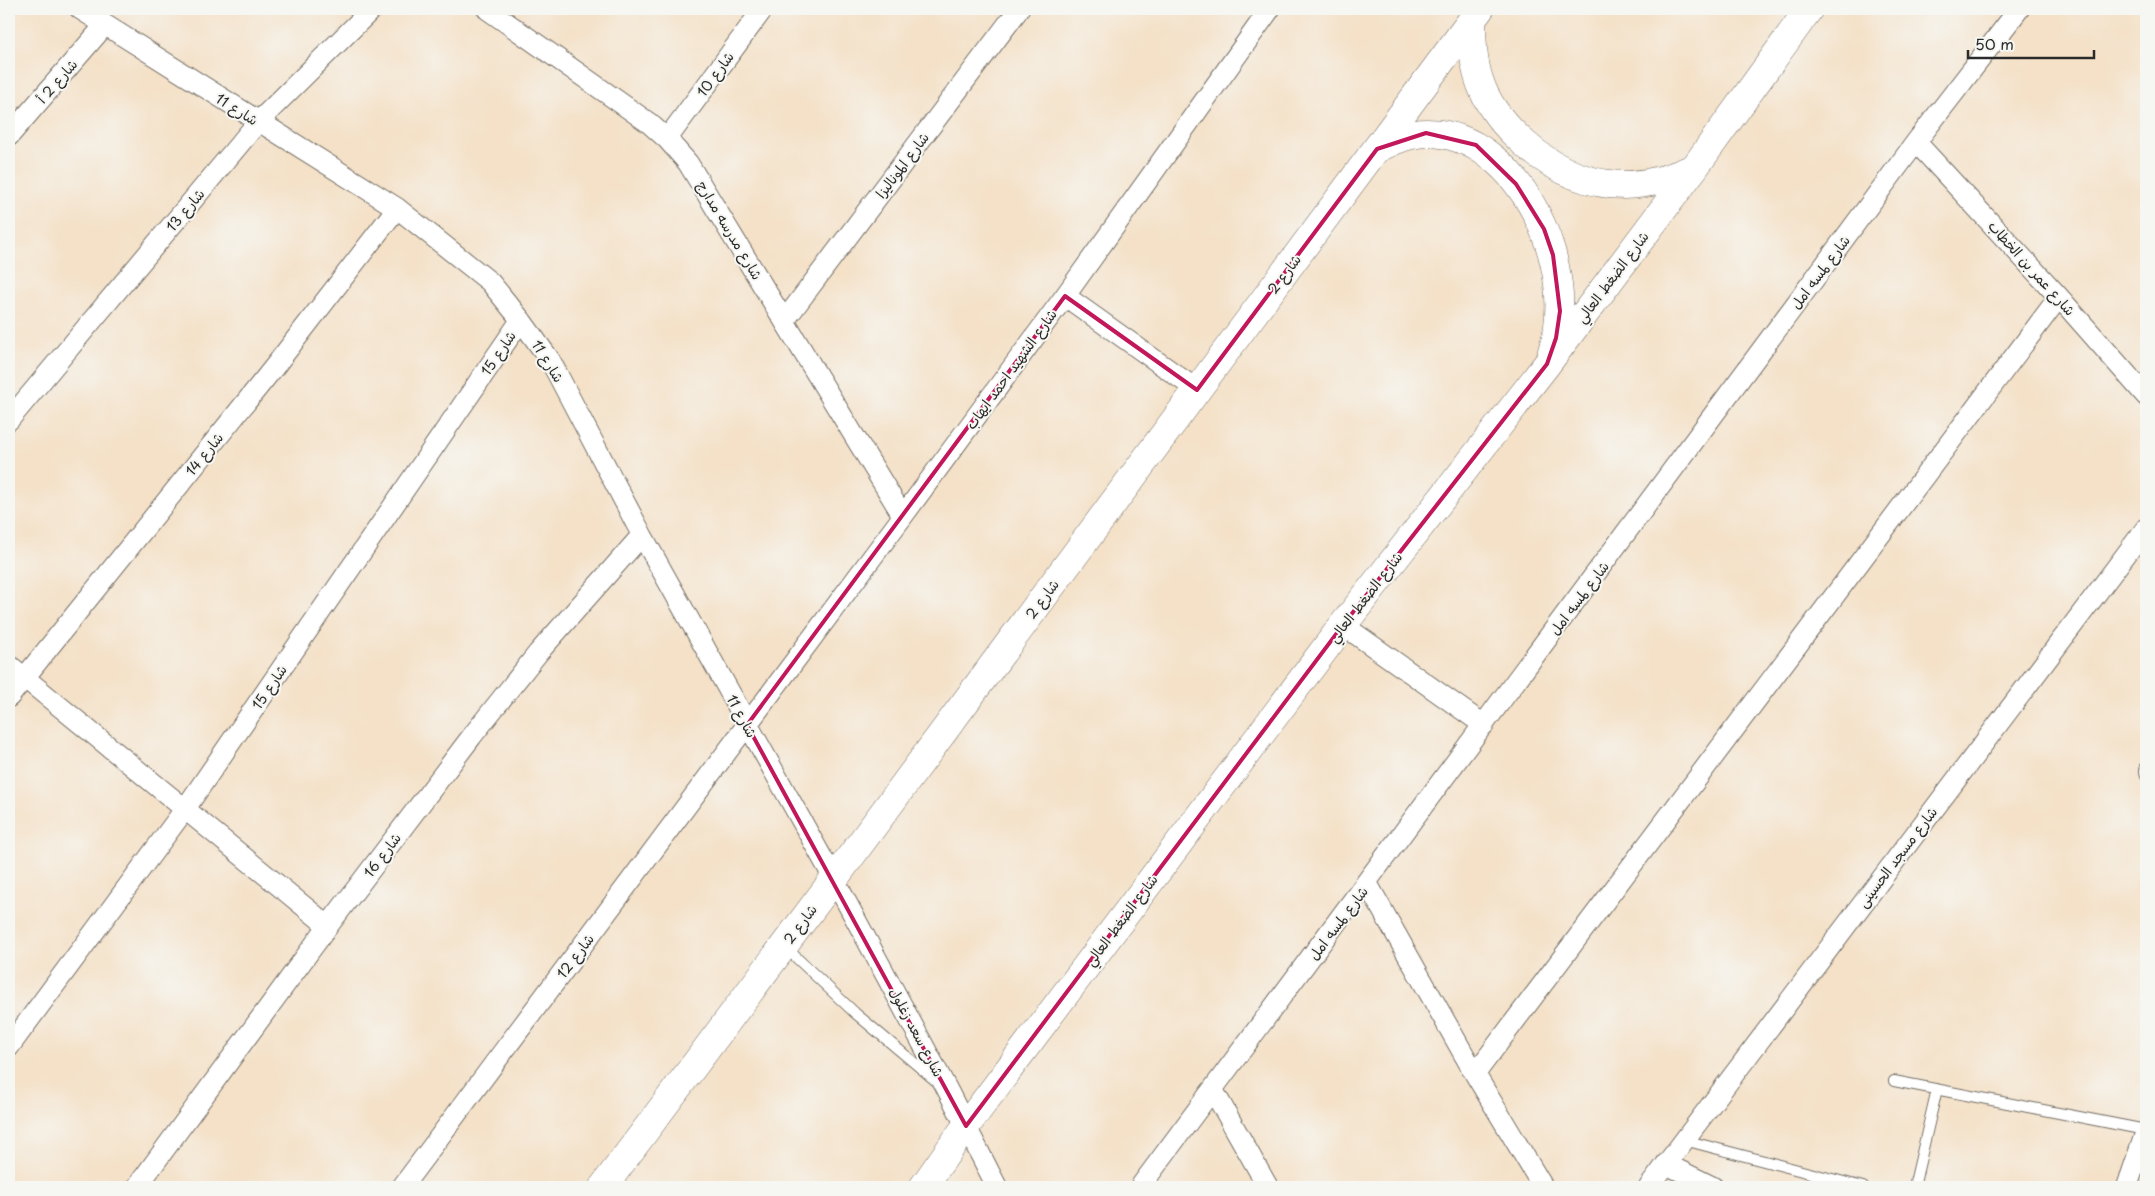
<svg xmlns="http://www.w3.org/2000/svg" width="2155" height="1196" viewBox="0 0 2155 1196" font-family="'Playpen Sans','Playpen Sans Arabic',sans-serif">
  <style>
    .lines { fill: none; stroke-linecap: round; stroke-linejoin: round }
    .lane-casing { stroke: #716b62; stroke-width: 12 }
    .street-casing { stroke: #716b62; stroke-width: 22 }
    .secondary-casing { stroke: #716b62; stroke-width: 29 }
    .lane { stroke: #fff; stroke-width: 10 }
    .street { stroke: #fff; stroke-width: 20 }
    .secondary { stroke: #fff; stroke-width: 28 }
    .marked { fill: none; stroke: #c2185b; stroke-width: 4; stroke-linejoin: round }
    .labels { text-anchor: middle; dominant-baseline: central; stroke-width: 4; stroke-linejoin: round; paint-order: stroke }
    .street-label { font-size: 14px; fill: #2b2b2b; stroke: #f6f6f2 }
  </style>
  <rect width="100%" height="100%" fill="#f6f6f2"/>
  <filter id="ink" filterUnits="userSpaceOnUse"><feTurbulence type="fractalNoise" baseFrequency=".02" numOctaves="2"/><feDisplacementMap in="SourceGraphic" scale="10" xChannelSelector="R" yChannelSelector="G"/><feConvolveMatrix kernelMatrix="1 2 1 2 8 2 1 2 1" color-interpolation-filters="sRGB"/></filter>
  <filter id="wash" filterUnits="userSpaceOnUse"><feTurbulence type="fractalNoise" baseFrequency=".0096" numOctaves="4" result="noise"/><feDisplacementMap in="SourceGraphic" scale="20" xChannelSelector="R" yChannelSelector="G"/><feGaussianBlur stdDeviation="1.12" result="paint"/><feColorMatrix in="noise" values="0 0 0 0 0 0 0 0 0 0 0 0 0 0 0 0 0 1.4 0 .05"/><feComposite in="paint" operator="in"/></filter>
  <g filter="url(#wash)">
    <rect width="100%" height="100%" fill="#f4e1c8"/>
  </g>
  <g filter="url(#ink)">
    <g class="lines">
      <defs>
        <path id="lane" d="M2146 765 2145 771 2146 776
          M784 946 855 1013 936 1081
          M1894 1081 2146 1130
          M1684 1140 1863 1187
          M1914 1187 1937 1089"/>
        <path id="street" d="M80 9 397 208 490 282 521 320 550 360 642 535 834 879 948 1091 997 1187
          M487 9 649 123 667 139 688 163 903 516
          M9 136 105 25
          M667 139 763 9
          M1916 142 2059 297 2146 396
          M1065 296 1197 390
          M785 320 1019 9
          M9 420 258 122 372 9
          M1343 625 1484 725
          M9 665 328 926
          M9 697 275 366 397 208
          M1367 883 1475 1074 1543 1187
          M9 1047 185 809 521 320
          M1475 1074 2059 297
          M1213 1090 1268 1187
          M1666 1164 1713 1187
          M137 1187 328 926 472 736 538 653 642 535
          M402 1187 903 516 1065 296 1270 9
          M1140 1187 1916 142 2019 9
          M1649 1187 2146 528
          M2127 1187 2146 1131"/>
        <path id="secondary" d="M1472 19C1472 44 1473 67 1483 90 1492 112 1508 129 1525 144 1577 189 1633 197 1695 167
          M1377 149C1392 141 1409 133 1427 133 1521 133 1581 272 1552 351
          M603 1187 834 879 1480 9
          M923 1187 966 1126 1343 625 1547 364 1695 167 1809 9"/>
      </defs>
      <!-- lane casing -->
      <use href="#lane" class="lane-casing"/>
      <!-- street casing -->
      <use href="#street" class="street-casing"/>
      <!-- secondary casing -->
      <use href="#secondary" class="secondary-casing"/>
      <!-- lane -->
      <use href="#lane" class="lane"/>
      <!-- street -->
      <use href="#street" class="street"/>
      <!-- secondary -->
      <use href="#secondary" class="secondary"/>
    </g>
  </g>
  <!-- marked area -->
  <path class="marked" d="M1426 133 1476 145 1516 184 1544 229 1553 255 1560 311 1556 338 1547 364 1343 625 966 1126 747 725 1065 296 1197 390 1377 149Z"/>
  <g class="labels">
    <!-- street labels -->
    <g class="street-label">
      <text transform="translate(715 74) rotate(-54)">شارع 10</text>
      <text transform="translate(57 81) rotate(-49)">شارع 2 أ</text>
      <text transform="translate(237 109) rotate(32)">شارع 11</text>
      <text transform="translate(902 165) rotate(-53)">شارع الموناليزا</text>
      <text transform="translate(185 210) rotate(-50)">شارع 13</text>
      <text transform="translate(730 230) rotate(59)">شارع مدرسه مدارج</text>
      <text transform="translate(2032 268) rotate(48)">شارع عمر بن الخطاب</text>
      <text transform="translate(1820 272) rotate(-53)">شارع لمسه امل</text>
      <text transform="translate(1284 274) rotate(-53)">شارع 2</text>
      <text transform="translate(1612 277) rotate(-53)">شارع الضغط العالي</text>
      <text transform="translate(498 353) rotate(-56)">شارع 15</text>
      <text transform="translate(548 361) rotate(58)">شارع 11</text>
      <text transform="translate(1011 369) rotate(-54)">شارع الشهيد احمد ايهاب</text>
      <text transform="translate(204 454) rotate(-51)">شارع 14</text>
      <text transform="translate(1365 597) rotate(-52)">شارع الضغط العالي</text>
      <text transform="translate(1579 598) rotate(-53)">شارع لمسه امل</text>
      <text transform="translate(1042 599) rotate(-53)">شارع 2</text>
      <text transform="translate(269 687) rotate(-56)">شارع 15</text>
      <text transform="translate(742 716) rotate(61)">شارع 11</text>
      <text transform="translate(382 855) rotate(-53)">شارع 16</text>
      <text transform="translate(1897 857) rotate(-53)">شارع مسجد الحسينى</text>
      <text transform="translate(1121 920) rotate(-53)">شارع الضغط العالي</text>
      <text transform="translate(1338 923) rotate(-53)">شارع لمسه امل</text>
      <text transform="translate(800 924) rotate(-53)">شارع 2</text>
      <text transform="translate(575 956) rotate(-53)">شارع 12</text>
      <text transform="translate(917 1032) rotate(62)">شارع سعد زغلول</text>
    </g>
  </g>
  <!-- margin -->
  <rect width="2155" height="1196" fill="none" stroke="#f6f6f2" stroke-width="30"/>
  <!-- scale -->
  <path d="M1968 50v8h126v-8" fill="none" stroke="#2b2b2b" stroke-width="2.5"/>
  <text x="1975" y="50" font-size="15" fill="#2b2b2b" stroke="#f6f6f2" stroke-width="4" paint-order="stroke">50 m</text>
</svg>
